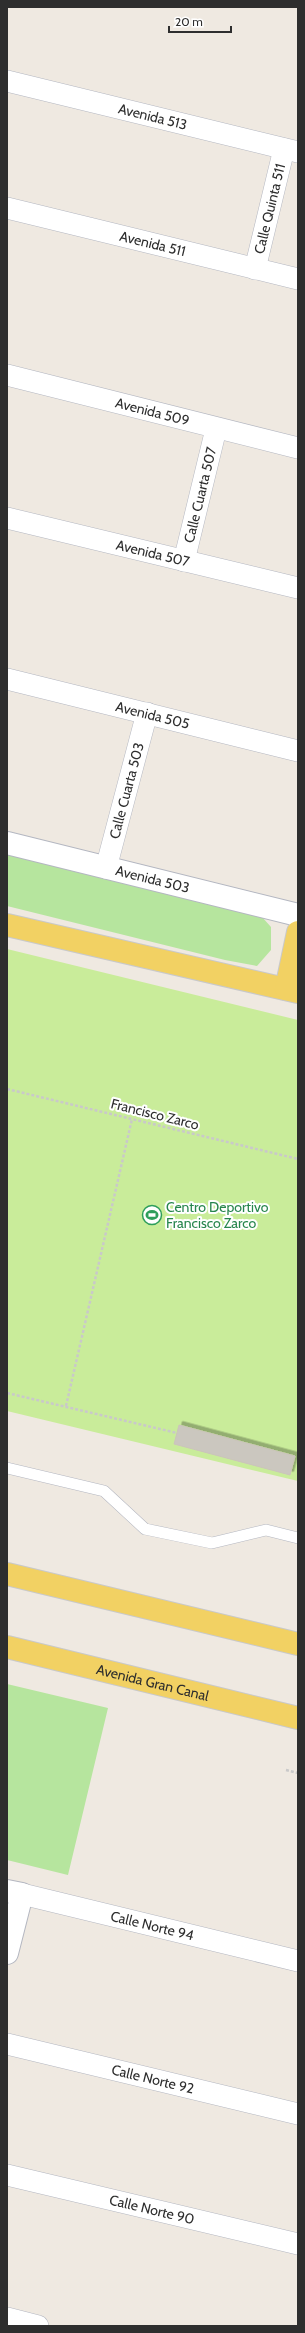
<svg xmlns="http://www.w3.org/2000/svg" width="305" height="2333" viewBox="0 0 305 2333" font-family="Cabin,sans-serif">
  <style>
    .green { fill: #b6e59e }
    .pitch { fill: #c9ec9a }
    .building { fill: #cbc7bf; stroke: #cbc5ba; filter: url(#shadow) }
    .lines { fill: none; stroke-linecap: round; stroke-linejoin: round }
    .service-casing { stroke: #b4b7c1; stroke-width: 12 }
    .minor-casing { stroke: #b4b7c1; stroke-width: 22 }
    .tertiary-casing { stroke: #b4b7c1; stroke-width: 24 }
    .primary-casing { stroke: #c9c9c9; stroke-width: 24 }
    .path { stroke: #c9c9c9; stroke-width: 2.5; stroke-dasharray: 3 2; stroke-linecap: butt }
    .service { stroke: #fff; stroke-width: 11 }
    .minor { stroke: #fff; stroke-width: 21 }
    .tertiary { stroke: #fff; stroke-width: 22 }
    .primary { stroke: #f2d163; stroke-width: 22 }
    .labels { text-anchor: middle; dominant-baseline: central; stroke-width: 4; stroke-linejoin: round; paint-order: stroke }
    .street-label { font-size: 14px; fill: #2e2e2e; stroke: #fff }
    .leisure-label { font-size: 14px; fill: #27864d; stroke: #fff; text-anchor: start }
  </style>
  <defs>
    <filter id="shadow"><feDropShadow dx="3.5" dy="-3.5" stdDeviation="0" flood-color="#0004"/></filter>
  </defs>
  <rect width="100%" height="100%" fill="#efe9e1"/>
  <!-- green -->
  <path class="green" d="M7 853 262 917 271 927V950L257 966 225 960 7 906Z
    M7 1684 108 1708 68 1875 7 1860Z"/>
  <!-- pitch -->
  <path class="pitch" d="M7 949 298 1020V1481L7 1411Z"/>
  <!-- building -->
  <path class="building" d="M179 1425 295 1456 290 1475 174 1444Z"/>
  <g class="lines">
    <defs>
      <path id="service" d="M7 1468 104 1491 145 1529 212 1543 266 1530 298 1538"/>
      <g id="minor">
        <path id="s1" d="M7 81 298 152"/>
        <path id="s2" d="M7 208 298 279"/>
        <path id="s3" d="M255 269 284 149"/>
        <path id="s4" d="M7 375 298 448"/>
        <path id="s5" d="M7 518 298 588"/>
        <path id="s6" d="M184 561 216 429"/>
        <path id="s7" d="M7 679 298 751"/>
        <path id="s8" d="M106 868 147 713"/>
        <path id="s9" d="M22 1894 298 1961"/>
        <path id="s10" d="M7 2044 298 2114"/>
        <path id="s11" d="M7 2175 298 2244"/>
        <path d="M7 2318 38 2326"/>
      </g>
      <g id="tertiary">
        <path id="s12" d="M7 843 298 915"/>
        <path d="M7 1891 22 1894 7 1953"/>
      </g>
      <g id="primary">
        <path d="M7 925 298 992"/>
        <path d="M286 989 298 932"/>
        <path d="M7 1574 298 1644"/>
        <path id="s13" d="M7 1647 298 1718"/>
      </g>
    </defs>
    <!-- service casing -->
    <use href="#service" class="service-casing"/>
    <!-- minor casing -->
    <use href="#minor" class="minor-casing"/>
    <!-- tertiary casing -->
    <use href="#tertiary" class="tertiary-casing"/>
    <!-- primary casing -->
    <use href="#primary" class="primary-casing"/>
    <!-- path -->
    <path class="path" d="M7 1089 298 1159
      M7 1393 177 1433
      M66 1406 132 1119
      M286 1770 298 1773"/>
    <!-- service -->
    <use href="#service" class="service"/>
    <!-- minor -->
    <use href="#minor" class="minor"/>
    <!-- tertiary -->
    <use href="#tertiary" class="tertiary"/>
    <!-- primary -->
    <use href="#primary" class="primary"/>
  </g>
  <!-- icons -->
  <defs>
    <symbol id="stadium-ring" viewBox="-11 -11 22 22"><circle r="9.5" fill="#fff" stroke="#2e9e5b" stroke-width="1.5"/><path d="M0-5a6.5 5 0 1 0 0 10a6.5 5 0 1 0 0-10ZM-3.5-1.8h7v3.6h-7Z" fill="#2e9e5b"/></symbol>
  </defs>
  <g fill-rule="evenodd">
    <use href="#stadium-ring" x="141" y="1204" width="22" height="22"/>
  </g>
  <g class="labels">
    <!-- street labels -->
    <g class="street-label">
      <text stroke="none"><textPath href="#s1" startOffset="150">Avenida 513</textPath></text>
      <text stroke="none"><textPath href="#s3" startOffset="62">Calle Quinta 511</textPath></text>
      <text stroke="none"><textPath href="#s2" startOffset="150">Avenida 511</textPath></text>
      <text stroke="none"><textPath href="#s4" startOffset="150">Avenida 509</textPath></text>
      <text stroke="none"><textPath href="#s6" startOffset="68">Calle Cuarta 507</textPath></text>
      <text stroke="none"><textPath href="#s5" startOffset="150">Avenida 507</textPath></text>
      <text stroke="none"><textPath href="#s7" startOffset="150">Avenida 505</textPath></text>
      <text stroke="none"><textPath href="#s8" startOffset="80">Calle Cuarta 503</textPath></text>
      <text stroke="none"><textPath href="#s12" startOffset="150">Avenida 503</textPath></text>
      <text transform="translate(155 1114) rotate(14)">Francisco Zarco</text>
      <text stroke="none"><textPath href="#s13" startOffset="150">Avenida Gran Canal</textPath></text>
      <text stroke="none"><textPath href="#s9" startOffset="134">Calle Norte 94</textPath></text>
      <text stroke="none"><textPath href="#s10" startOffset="150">Calle Norte 92</textPath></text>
      <text stroke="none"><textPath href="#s11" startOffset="149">Calle Norte 90</textPath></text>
    </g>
    <!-- leisure labels -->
    <g class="leisure-label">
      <text x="166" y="1207">Centro Deportivo<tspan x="166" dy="16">Francisco Zarco</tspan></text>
    </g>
  </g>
  <!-- border -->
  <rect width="305" height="2333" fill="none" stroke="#2e2e2e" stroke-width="16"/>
  <!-- scale -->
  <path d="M169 26v6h62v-6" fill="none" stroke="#2e2e2e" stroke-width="2"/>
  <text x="175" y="26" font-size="12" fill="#2e2e2e" stroke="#ffffff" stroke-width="3" paint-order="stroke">20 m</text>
</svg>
